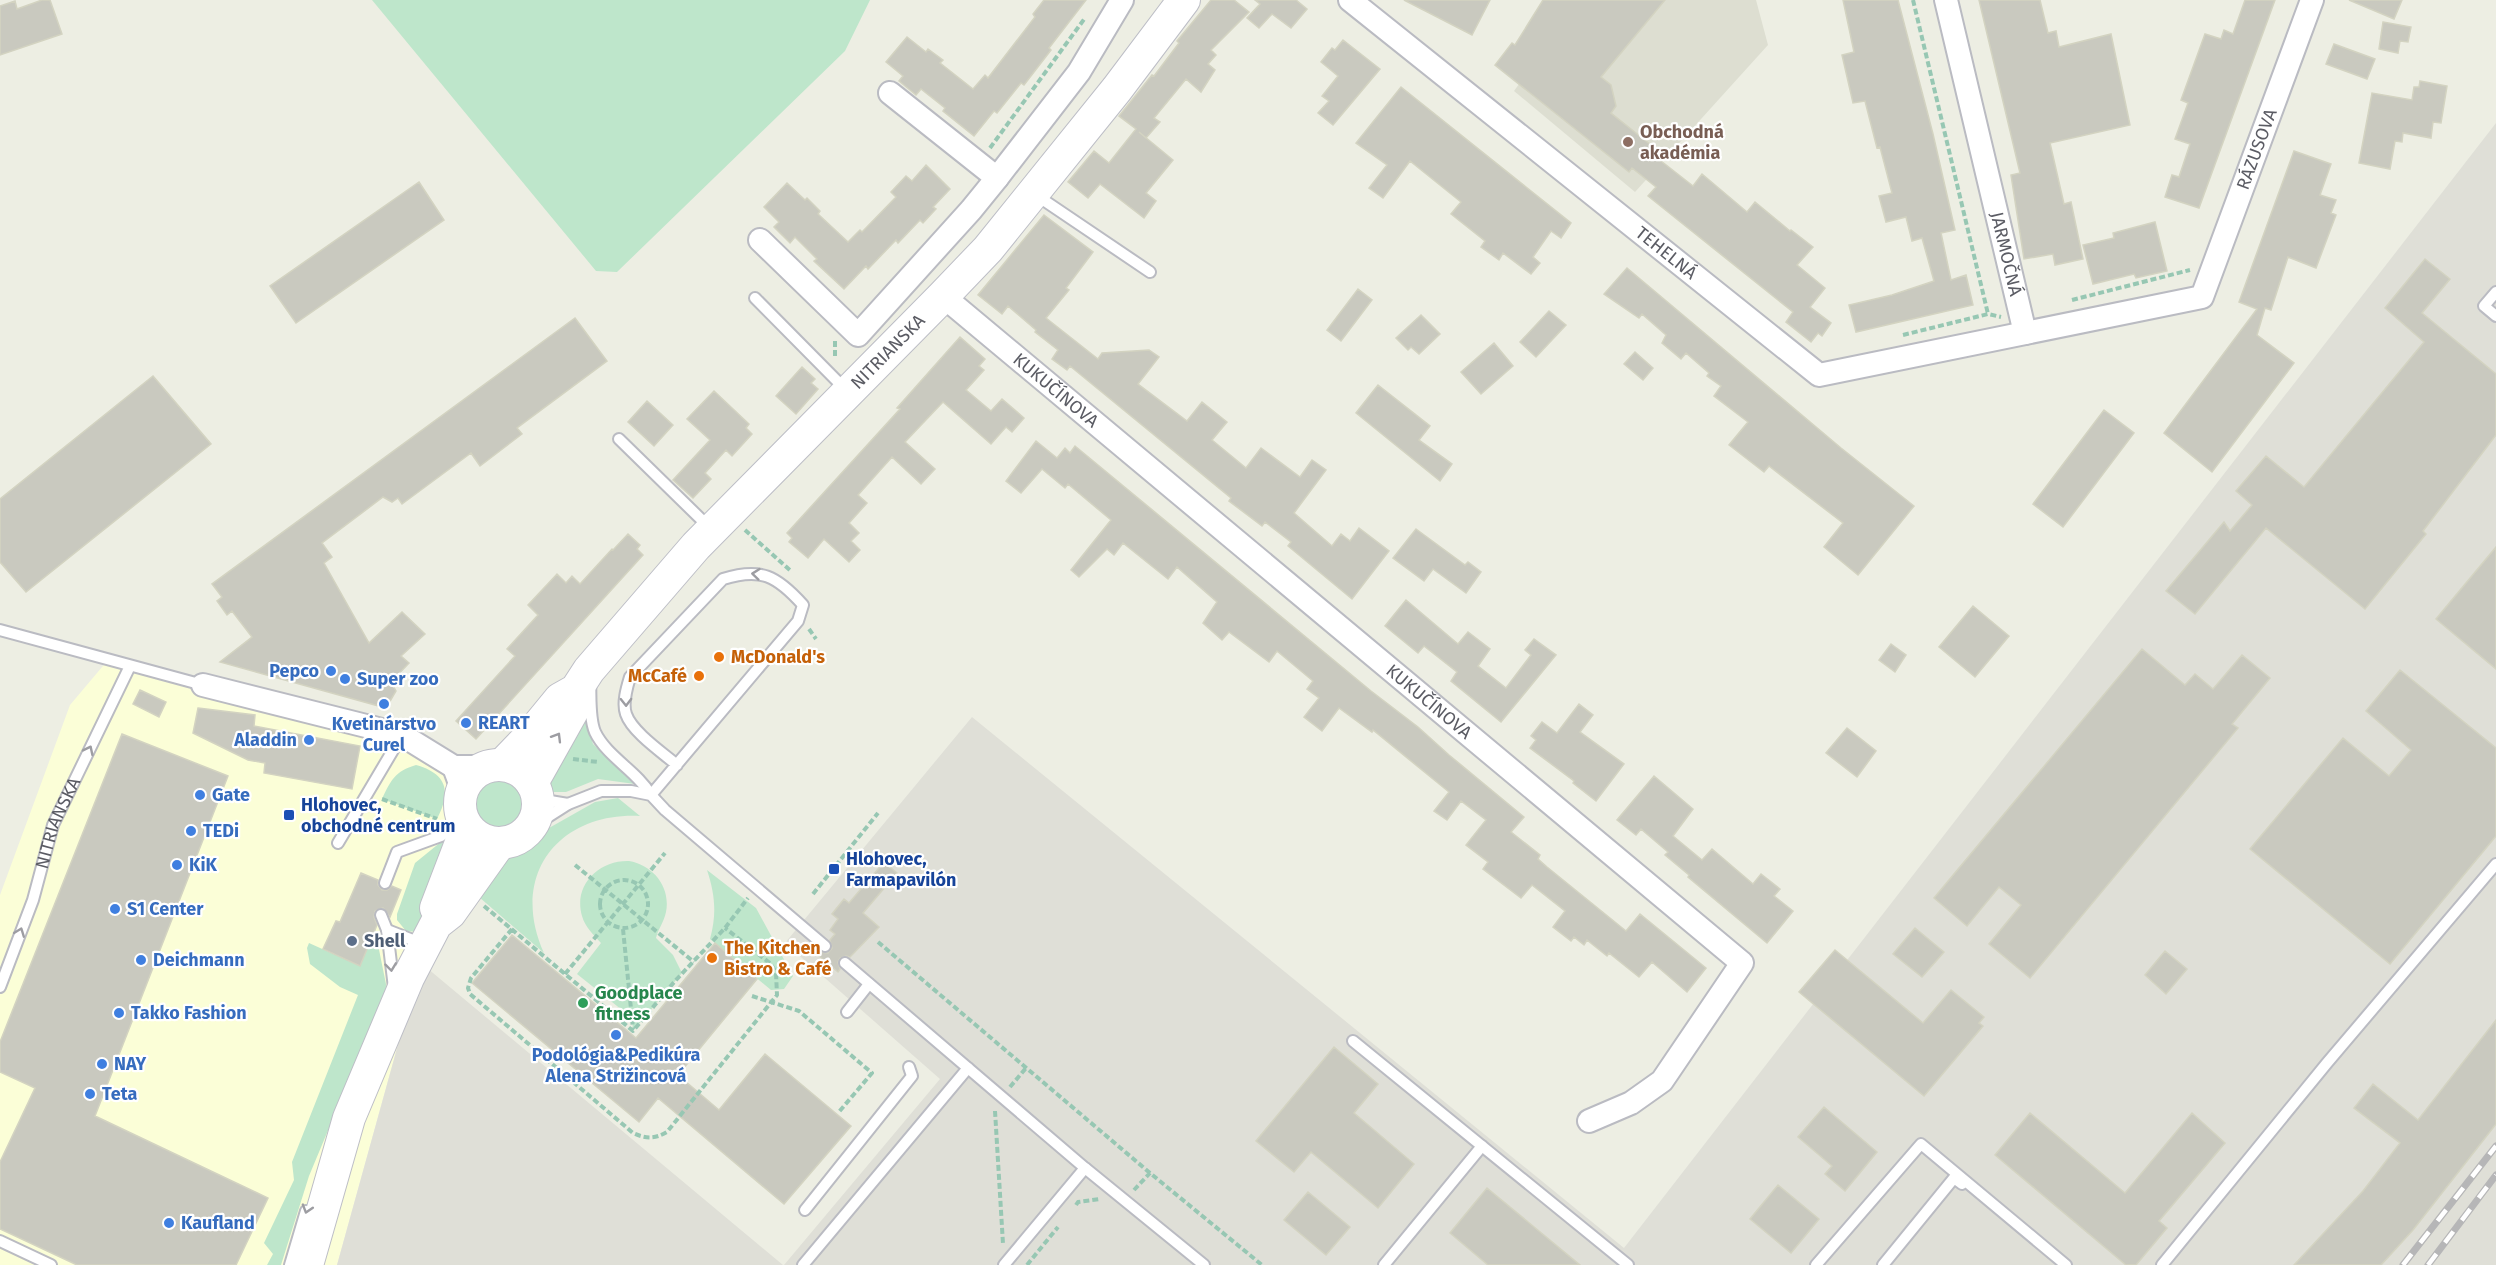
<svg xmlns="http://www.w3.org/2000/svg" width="2496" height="1265" viewBox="0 0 2496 1265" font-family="'Fira Sans',sans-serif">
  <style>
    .commercial { fill: #fbfed7 }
    .industrial { fill: #dfdfd7 }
    .education { fill: #ddded1 }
    .green { fill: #bee6cb }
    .building { fill: #c9c9bf; stroke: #d3d3c1; stroke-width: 1.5 }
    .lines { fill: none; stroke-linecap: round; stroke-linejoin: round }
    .lane-casing { stroke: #babbc2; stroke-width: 14 }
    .street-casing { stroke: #babbc2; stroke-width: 26 }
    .secondary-casing { stroke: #bdbec6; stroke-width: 34 }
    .path { stroke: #97c7b3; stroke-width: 4; stroke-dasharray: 6 3; stroke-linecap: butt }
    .lane { stroke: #fff; stroke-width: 10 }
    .street { stroke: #fff; stroke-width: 22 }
    .secondary { stroke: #fff; stroke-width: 32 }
    .rail-casing { stroke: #b6b6b7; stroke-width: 7 }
    .rail { stroke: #fff; stroke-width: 4.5; stroke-dasharray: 14; stroke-linecap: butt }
    .oneway { stroke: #9d9da2 }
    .education-dot { fill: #8d6e63; stroke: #fff; stroke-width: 2 }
    .food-dot { fill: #e8710a; stroke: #fff; stroke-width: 2 }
    .shop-dot { fill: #3f7fe0; stroke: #fff; stroke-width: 2 }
    .transit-dot { fill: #1a4fb4; stroke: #fff; stroke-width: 2 }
    .service-dot { fill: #5c6f8a; stroke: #fff; stroke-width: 2 }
    .leisure-dot { fill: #2e9e5b; stroke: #fff; stroke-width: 2 }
    .labels { text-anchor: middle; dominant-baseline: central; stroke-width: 4.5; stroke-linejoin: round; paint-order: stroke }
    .education-label { font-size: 18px; font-weight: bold; fill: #785e54; stroke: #fff; text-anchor: start }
    .street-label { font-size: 18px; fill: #5b5c64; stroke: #fff }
    .food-label { font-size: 18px; font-weight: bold; fill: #c56008; stroke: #fff; text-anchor: start }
    .shop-label { font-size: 18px; font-weight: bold; fill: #366cbe; stroke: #fff; text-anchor: start }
    .transit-label { font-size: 18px; font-weight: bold; fill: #164399; stroke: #fff; text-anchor: start }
    .service-label { font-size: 18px; font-weight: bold; fill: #4e5e75; stroke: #fff; text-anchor: start }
    .leisure-label { font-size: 18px; font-weight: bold; fill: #27864d; stroke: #fff; text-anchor: start }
  </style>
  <rect width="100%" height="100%" fill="#edeee3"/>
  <!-- commercial -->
  <path class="commercial" d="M108 660 402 735 457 780 455 820 471 844 489 861 427 968 404 1023 337 1265H0V895L70 705Z"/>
  <!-- industrial -->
  <path class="industrial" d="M2496 123V1265H784L940 1079 785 943 972 717 1624 1248Z
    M427 968 783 1265H337L404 1023Z"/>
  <!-- education -->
  <path class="education" d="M1580 0H1756L1768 45 1635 192 1514 91Z"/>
  <!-- green -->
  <path class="green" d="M372 0H870L845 51 617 272 596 271Z
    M586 718 593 744 635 784 598 779 566 792H551L547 788Z
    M416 765C448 774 451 792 437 819L382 799C391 780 395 771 416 765Z
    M475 804a24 24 0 1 1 48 0a24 24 0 1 1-48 0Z
    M618 798 640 816C558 812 509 876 544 953L472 891 489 861 527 849 549 828 595 802Z
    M447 837 438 876 417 932 406 931 397 920V914L415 863Z
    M629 861C653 865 671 887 666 912 664 922 658 929 656 938L673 955 682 973 633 1031 632 1018 577 974 601 943C593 934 585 927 582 916 573 885 599 860 629 861Z
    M707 870 756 908 793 976 784 989 771 990 710 939C717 914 715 894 707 870Z
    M375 930 387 989 309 1176 281 1265H267L273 1254 264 1243 294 1180 292 1162 358 995 340 987 310 964 307 948 309 943 360 966Z"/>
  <!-- building -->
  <path class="building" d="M42 0H50L62 34 0 55V6L15 1 17 9Z
    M1044 0H1086L1049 48 1051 50 1024 85 1021 83 997 113 994 111 974 136 943 111 945 108 921 89 916 95 899 81 903 76 886 62 907 37 926 52 928 49 943 60 940 63 973 89 985 75 988 78 1035 17 1033 14Z
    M1211 0H1234L1249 12 1211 50 1216 55 1208 64 1215 70 1201 92 1186 79 1154 118 1160 122 1146 138 1139 132 1173 160 1146 193 1156 201 1144 218 1100 184 1088 198 1068 182 1094 151 1109 163 1136 129 1119 116 1152 75 1154 76 1179 43 1177 41Z
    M1255 0H1296L1307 9 1291 28 1272 14 1259 28 1247 18 1260 4Z
    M1404 0H1490L1472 35Z
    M1543 0H1665L1601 77 1611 85 1616 106 1611 113 1651 145 1647 150 1693 186 1702 174 1747 212 1755 202 1790 231 1791 230 1813 247 1797 265 1825 288 1810 307 1831 323 1822 336 1818 333 1811 342 1786 322 1793 312 1648 196 1656 187 1632 168 1629 172 1495 65 1512 43 1515 45Z
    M1843 0H1898L1933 134 1955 230 1941 233 1951 280 1966 275 1973 305 1856 332 1849 305 1892 295 1934 281 1922 238 1912 241 1906 217 1886 222 1879 196 1892 193 1880 147 1877 148 1865 101 1853 103 1842 55 1854 52Z
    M1979 0H2040L2048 33 2056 31 2059 47 2111 34 2130 125 2050 143 2064 204 2071 202 2083 259 2055 265 2053 254 2024 259 2011 175 2020 173Z
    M2245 0H2275L2199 208 2165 197 2172 175 2179 177 2190 144 2175 139 2188 103 2181 100 2205 34 2221 39 2224 30 2233 34Z
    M2349 0H2402L2394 19Z
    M2383 22 2411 27 2408 42 2400 41 2398 53 2379 49Z
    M1343 40 1380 69 1333 125 1318 113 1329 101 1322 96 1338 76 1321 62 1332 48 1335 50Z
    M2334 44 2375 59 2367 79 2326 64Z
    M2420 81 2447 86 2441 123 2433 122 2431 138 2403 133 2402 142 2395 141 2390 169 2359 163 2372 93 2412 100 2414 87H2419Z
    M1401 87 1571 223 1561 238 1551 231 1533 257 1540 263 1531 274 1503 253 1499 260 1481 247 1485 241 1451 214 1461 202 1410 161 1383 198 1369 188 1387 165 1356 143Z
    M2294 151 2331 164 2320 195 2336 200 2331 213 2336 215 2316 268 2288 257 2271 310 2265 308 2257 335 2294 363 2212 472 2164 433 2257 309 2239 302Z
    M926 165 950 189 933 207 936 209 923 223 920 220 898 243 896 240 868 269 866 266 844 289 814 261 817 259 795 237 790 243 774 227 779 222 764 207 787 183 805 200 807 198 820 211 818 214 848 242 860 230 862 232 896 197 891 192 906 176 912 181Z
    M419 182 444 220 296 323 270 286Z
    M1044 215 1093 252 1066 288 1069 290 1046 318 1098 359 1102 353 1149 350 1159 357 1138 384 1187 421 1202 402 1227 422 1212 440 1246 468 1261 448 1300 477 1312 460 1326 470 1294 513 1332 546 1341 534 1350 541 1359 528 1389 551 1352 599 1288 546 1291 542 1265 522 1262 526 1229 501 1231 498 1070 366 1067 370 1052 359 1058 350 1035 332 1036 330 1008 306 1002 314 978 295Z
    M2155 222 2167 271 2136 278 2134 274 2093 284 2083 245 2114 238 2113 233Z
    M2425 259 2450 279 2422 313 2496 374V435L2423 531 2426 534 2365 609 2266 528 2195 614 2166 591 2224 522 2230 531 2252 505 2236 491 2266 456 2304 487 2424 342 2385 308Z
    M1627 268 1841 448 1914 506 1858 575 1824 547 1843 523 1769 466 1764 472 1729 445 1748 422 1714 396 1721 386 1707 376 1709 373 1686 353 1681 359 1662 343 1666 335 1642 314 1639 318 1604 294Z
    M1358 289 1372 300 1341 341 1327 330Z
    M1549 311 1566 325 1536 357 1520 342Z
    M1421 315 1440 334 1419 354 1411 347 1408 350 1396 338Z
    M575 318 607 361 517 428 522 434 480 466 471 453 402 504 398 498 392 502 383 497 322 543 332 557 324 563 369 643 402 612 425 634 401 656 409 663 391 682 396 691 386 708 220 662 252 637 232 611 227 615 217 601 222 597 212 584Z
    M960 337 985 359 979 366 984 370 966 390 991 411 1002 399 1024 418 1012 432 1006 427 991 444 943 402 905 442 935 469 921 484 892 457 858 495 867 503 849 523 859 533 851 541 860 550 849 562 824 539 808 558 789 542 792 538 787 533 900 409 897 408Z
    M1494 343 1513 366 1481 394 1461 372Z
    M1635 352 1653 368 1643 380 1624 364Z
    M802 367 815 379 811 383 818 389 796 414 776 396Z
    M153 376 211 444 26 592 0 562V499Z
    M1378 385 1430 426 1419 440 1452 464 1440 481 1356 413Z
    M714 391 749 424 746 428 752 434 732 456 726 450 705 473 711 479 693 498 673 480 710 440 687 419Z
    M647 401 673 425 654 446 628 422Z
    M2104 410 2134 433 2063 527 2033 504Z
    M1036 441 1057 458 1065 448 1070 453 1075 446 1371 691 1418 727 1449 755 1524 817 1511 832 1540 855 1538 859 1547 867 1626 931 1640 914 1706 968 1687 992 1652 962 1639 977 1609 953 1607 956 1587 940 1584 945 1574 937 1571 941 1553 927 1565 911 1532 885 1521 898 1483 869 1488 862 1466 845 1486 820 1461 801 1447 820 1434 811 1449 792 1373 730 1372 732 1339 708 1322 731 1304 717 1319 698 1307 689 1313 681 1277 651 1269 662 1229 632 1222 640 1203 623 1217 602 1177 567 1168 579 1123 543 1114 555 1107 549 1079 577 1071 570 1111 520 1068 484 1065 488 1042 469 1021 493 1006 481Z
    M1416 529 1465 565 1468 562 1481 572 1466 593 1433 569 1424 581 1393 558Z
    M628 534 640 545 637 549 643 555 476 739 456 721 515 656 507 649 538 615 528 605 557 574 566 583 572 576 580 584 612 549 613 550Z
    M2496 547V669L2436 619Z
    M1406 600 1458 644 1468 632 1490 649 1478 666 1506 688 1531 655 1525 650 1534 639 1556 655 1501 722 1451 681 1457 672 1424 646 1418 653 1385 626Z
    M1973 606 2009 636 1975 677 1939 647Z
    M1891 644 1906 655 1895 672 1879 660Z
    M2142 649 2185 685 2195 674 2213 689 2242 655 2270 678 2232 724 2238 728 2030 978 1989 944 2021 905 1999 887 1967 926 1934 898Z
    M2400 670 2496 748V836L2390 964 2250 849 2343 738 2389 776 2411 750 2366 711Z
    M140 690 166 702 159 717 133 704Z
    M1579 704 1593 715 1580 732 1624 764 1596 801 1573 783 1574 781 1530 748 1536 740 1531 736 1542 722 1557 733Z
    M198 708 255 715 254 726 360 746 352 789 264 773 265 763 248 760 193 733Z
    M1847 728 1876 751 1857 777 1826 753Z
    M122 734 228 776 95 1116 268 1198 236 1265H77L0 1229V1162L35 1088 0 1072V1042Z
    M1654 776 1693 809 1673 836 1702 860 1712 849 1753 884 1761 874 1780 889 1774 896 1793 911 1767 943 1688 877 1689 875 1665 855 1668 852 1641 829 1636 835 1617 820Z
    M884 862 897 873 863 913 879 927 850 957 846 956 840 958 838 962 840 969 838 972 818 955 820 952 828 953 832 948 830 940 835 934 830 930 838 919 832 914 844 899 849 903Z
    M361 873 378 880V885L382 890H387L392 886 401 890 390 917 383 908 375 911 374 917 377 925 360 966 323 949 336 921 340 922Z
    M1915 928 1944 952 1922 977 1893 954Z
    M512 935 636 1038 715 943 757 979 678 1075 719 1110 765 1054 851 1126 784 1204 658 1098 639 1122 472 983Z
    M1835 950 1923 1023 1951 990 1984 1017 1979 1023 1983 1026 1924 1096 1799 992Z
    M2165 951 2187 969 2166 994 2145 975Z
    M2496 1020V1124L2413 1230 2381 1265H2294L2363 1191 2400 1143 2354 1108 2373 1084 2418 1120Z
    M1334 1047 1378 1084 1354 1113 1414 1164 1378 1208 1311 1152 1294 1172 1256 1141Z
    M1824 1107 1877 1152 1845 1191 1825 1174 1832 1166 1798 1137Z
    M2030 1113 2125 1193 2192 1113 2225 1143 2159 1221 2167 1228 2136 1265H2126L1995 1155Z
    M1778 1185 1819 1219 1791 1253 1750 1219Z
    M1487 1188 1580 1265H1488L1450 1233Z
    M1308 1192 1350 1227 1326 1255 1284 1220Z"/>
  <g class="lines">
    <defs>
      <g id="lane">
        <path d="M1036 195 1150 272"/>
        <path d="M2496 292 2484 306 2496 316"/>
        <path d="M755 298 846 390"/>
        <path d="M619 439 710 528"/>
        <path d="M0 630 203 685"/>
        <path d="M590 681C591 696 589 718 595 732 607 757 637 771 651 795L798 621 803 605C777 576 761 567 723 579L630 677C627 687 622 703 626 714 632 732 663 753 677 765"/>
        <path d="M538 799 568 804"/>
        <path d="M532 827 568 804 601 791H631L651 795 665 810 825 946"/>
        <path d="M338 843 402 735"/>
        <path d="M385 883 397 852 441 836 460 822"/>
        <path d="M381 915 387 930 394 988"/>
        <path d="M387 930 423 944"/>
        <path d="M845 963 1085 1168 1204 1265"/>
        <path id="s1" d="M0 987 33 900 53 825 130 666"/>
        <path d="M847 1012 869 984"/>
        <path d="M1353 1041 1628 1265"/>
        <path d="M805 1210 912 1076 909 1067"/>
        <path d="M0 1241 51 1265"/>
        <path d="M290 1265 306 1211"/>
        <path d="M803 1265 968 1068"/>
        <path d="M1004 1265 1085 1168"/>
        <path d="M1384 1265 1482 1146"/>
        <path d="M1816 1265 1921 1144 2066 1265"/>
        <path d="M1883 1265 1954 1178 1962 1184"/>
        <path d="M2162 1265 2327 1063 2496 864"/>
      </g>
      <g id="street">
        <path id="s2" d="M1350 0 1819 375 2202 297 2312 0"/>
        <path id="s3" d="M1946 0 2025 333"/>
        <path d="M890 93 997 178"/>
        <path d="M760 240 858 335 971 210 997 178 1079 72 1122 0"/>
        <path id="s4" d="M943 296 1742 963 1662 1081 1631 1103 1589 1121"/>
        <path d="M203 685 402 735 454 767H484"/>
        <path d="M454 767 462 789"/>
      </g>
      <g id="secondary">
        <circle cx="499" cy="804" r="39"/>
        <path id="s5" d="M502 765 528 738 560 699 576 690 589 670 696 546 943 296 988 249 1117 89 1184 0"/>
        <path d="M532 783 573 710 575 698"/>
        <path d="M436 908 467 827"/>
        <path d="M307 1265 349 1118 408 978 436 924 450 913 499 844"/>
      </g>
    </defs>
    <!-- lane casing -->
    <use href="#lane" class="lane-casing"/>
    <!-- street casing -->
    <use href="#street" class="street-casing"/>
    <!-- secondary casing -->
    <use href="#secondary" class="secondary-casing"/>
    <!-- path -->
    <path class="path" d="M1913 0 1988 314
      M990 148 1085 18
      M2072 300 2190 270
      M1903 335 1988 314 2001 317
      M835 341V357
      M745 530 791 571
      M809 629 816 639
      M573 759 598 762
      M382 799 437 819
      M575 865 694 962
      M600 904a24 24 0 1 1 48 0a24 24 0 1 1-48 0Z
      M813 894 878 813
      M484 906 633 1031 675 981 725 928 748 898
      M512 929 471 978 468 988 470 994 633 1133C646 1139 655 1139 667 1132L777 995 776 973 771 964 725 928
      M623 929 633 1029
      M878 942 1150 1173 1262 1265
      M565 974 665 853
      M752 996 799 1011 872 1073 838 1113
      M1010 1087 1026 1068
      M995 1111 1003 1244
      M1134 1190 1150 1173
      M1076 1205 1078 1202 1100 1199
      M1027 1265 1058 1227"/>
    <!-- lane -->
    <use href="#lane" class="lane"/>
    <!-- street -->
    <use href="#street" class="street"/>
    <!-- secondary -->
    <use href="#secondary" class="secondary"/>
    <defs>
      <path id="rail" d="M2403 1265 2496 1146
        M2428 1265 2496 1175"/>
    </defs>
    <!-- rail casing -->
    <use href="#rail" class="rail-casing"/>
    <!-- rail -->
    <use href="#rail" class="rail"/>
  </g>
  <!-- one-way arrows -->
  <defs><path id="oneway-chevron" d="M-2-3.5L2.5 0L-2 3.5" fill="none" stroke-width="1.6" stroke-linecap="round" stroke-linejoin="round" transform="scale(1.5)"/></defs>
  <g class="oneway">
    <use href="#oneway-chevron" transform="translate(756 574) rotate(-174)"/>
    <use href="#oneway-chevron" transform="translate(626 702) rotate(89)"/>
    <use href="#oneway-chevron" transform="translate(557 737) rotate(-59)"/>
    <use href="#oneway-chevron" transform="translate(89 750) rotate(-64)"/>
    <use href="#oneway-chevron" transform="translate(20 932) rotate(-69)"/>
    <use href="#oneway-chevron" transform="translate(391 967) rotate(83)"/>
    <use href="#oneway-chevron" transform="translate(307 1209) rotate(107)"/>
  </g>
  <!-- markers -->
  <circle class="education-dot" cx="1628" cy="142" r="6"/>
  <g class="food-dot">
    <circle cx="719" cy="657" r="6"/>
    <circle cx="699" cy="676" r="6"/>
    <circle cx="712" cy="958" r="6"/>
  </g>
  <g class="shop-dot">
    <circle cx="331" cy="671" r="6"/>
    <circle cx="345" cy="679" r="6"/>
    <circle cx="384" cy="704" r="6"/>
    <circle cx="466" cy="723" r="6"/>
    <circle cx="309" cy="740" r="6"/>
    <circle cx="200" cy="795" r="6"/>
    <circle cx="191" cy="831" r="6"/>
    <circle cx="177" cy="865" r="6"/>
    <circle cx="115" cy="909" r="6"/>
    <circle cx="141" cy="960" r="6"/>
    <circle cx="119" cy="1013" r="6"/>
    <circle cx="616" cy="1035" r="6"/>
    <circle cx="102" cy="1064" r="6"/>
    <circle cx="90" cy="1094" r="6"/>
    <circle cx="169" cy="1223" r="6"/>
  </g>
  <g class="transit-dot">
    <rect x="283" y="809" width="12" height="12" rx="3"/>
    <rect x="828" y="863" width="12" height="12" rx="3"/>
  </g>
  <circle class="service-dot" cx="352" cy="941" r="6"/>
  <circle class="leisure-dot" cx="583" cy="1003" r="6"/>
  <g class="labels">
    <!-- education labels -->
    <g class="education-label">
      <text x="1640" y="132">Obchodná<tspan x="1640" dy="21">akadémia</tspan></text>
    </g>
    <!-- street labels -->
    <g class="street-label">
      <text stroke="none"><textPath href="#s2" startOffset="1149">RÁZUSOVA</textPath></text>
      <text stroke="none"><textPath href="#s2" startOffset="405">TEHELNÁ</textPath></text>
      <text stroke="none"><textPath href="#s3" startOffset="261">JARMOČNÁ</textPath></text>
      <text stroke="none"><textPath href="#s5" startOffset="567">NITRIANSKA</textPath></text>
      <text stroke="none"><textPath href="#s4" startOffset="147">KUKUČÍNOVA</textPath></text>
      <text stroke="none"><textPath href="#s4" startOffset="633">KUKUČÍNOVA</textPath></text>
      <text stroke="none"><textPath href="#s1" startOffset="174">NITRIANSKA</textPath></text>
    </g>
    <!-- food labels -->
    <g class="food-label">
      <text x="731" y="657">McDonald's</text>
      <text x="687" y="676" text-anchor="end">McCafé</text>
      <text x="724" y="948">The Kitchen<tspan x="724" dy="21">Bistro &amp; Café</tspan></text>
    </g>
    <!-- shop labels -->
    <g class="shop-label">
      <text x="319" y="671" text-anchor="end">Pepco</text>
      <text x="357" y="679">Super zoo</text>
      <text x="478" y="723">REART</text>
      <text x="384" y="724" text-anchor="middle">Kvetinárstvo<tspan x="384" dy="21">Curel</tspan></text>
      <text x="297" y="740" text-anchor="end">Aladdin</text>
      <text x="212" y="795">Gate</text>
      <text x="203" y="831">TEDi</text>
      <text x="189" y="865">KiK</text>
      <text x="127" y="909">S1 Center</text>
      <text x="153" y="960">Deichmann</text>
      <text x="131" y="1013">Takko Fashion</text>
      <text x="616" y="1055" text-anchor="middle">Podológia&amp;Pedikúra<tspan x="616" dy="21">Alena Strižincová</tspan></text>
      <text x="114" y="1064">NAY</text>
      <text x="102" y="1094">Teta</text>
      <text x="181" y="1223">Kaufland</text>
    </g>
    <!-- transit labels -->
    <g class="transit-label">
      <text x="301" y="805">Hlohovec,<tspan x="301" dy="21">obchodné centrum</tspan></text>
      <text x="846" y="859">Hlohovec,<tspan x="846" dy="21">Farmapavilón</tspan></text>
    </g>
    <!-- service labels -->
    <g class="service-label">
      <text x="364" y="941">Shell</text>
    </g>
    <!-- leisure labels -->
    <g class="leisure-label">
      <text x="595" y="993">Goodplace<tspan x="595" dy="21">fitness</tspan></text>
    </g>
  </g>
</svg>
